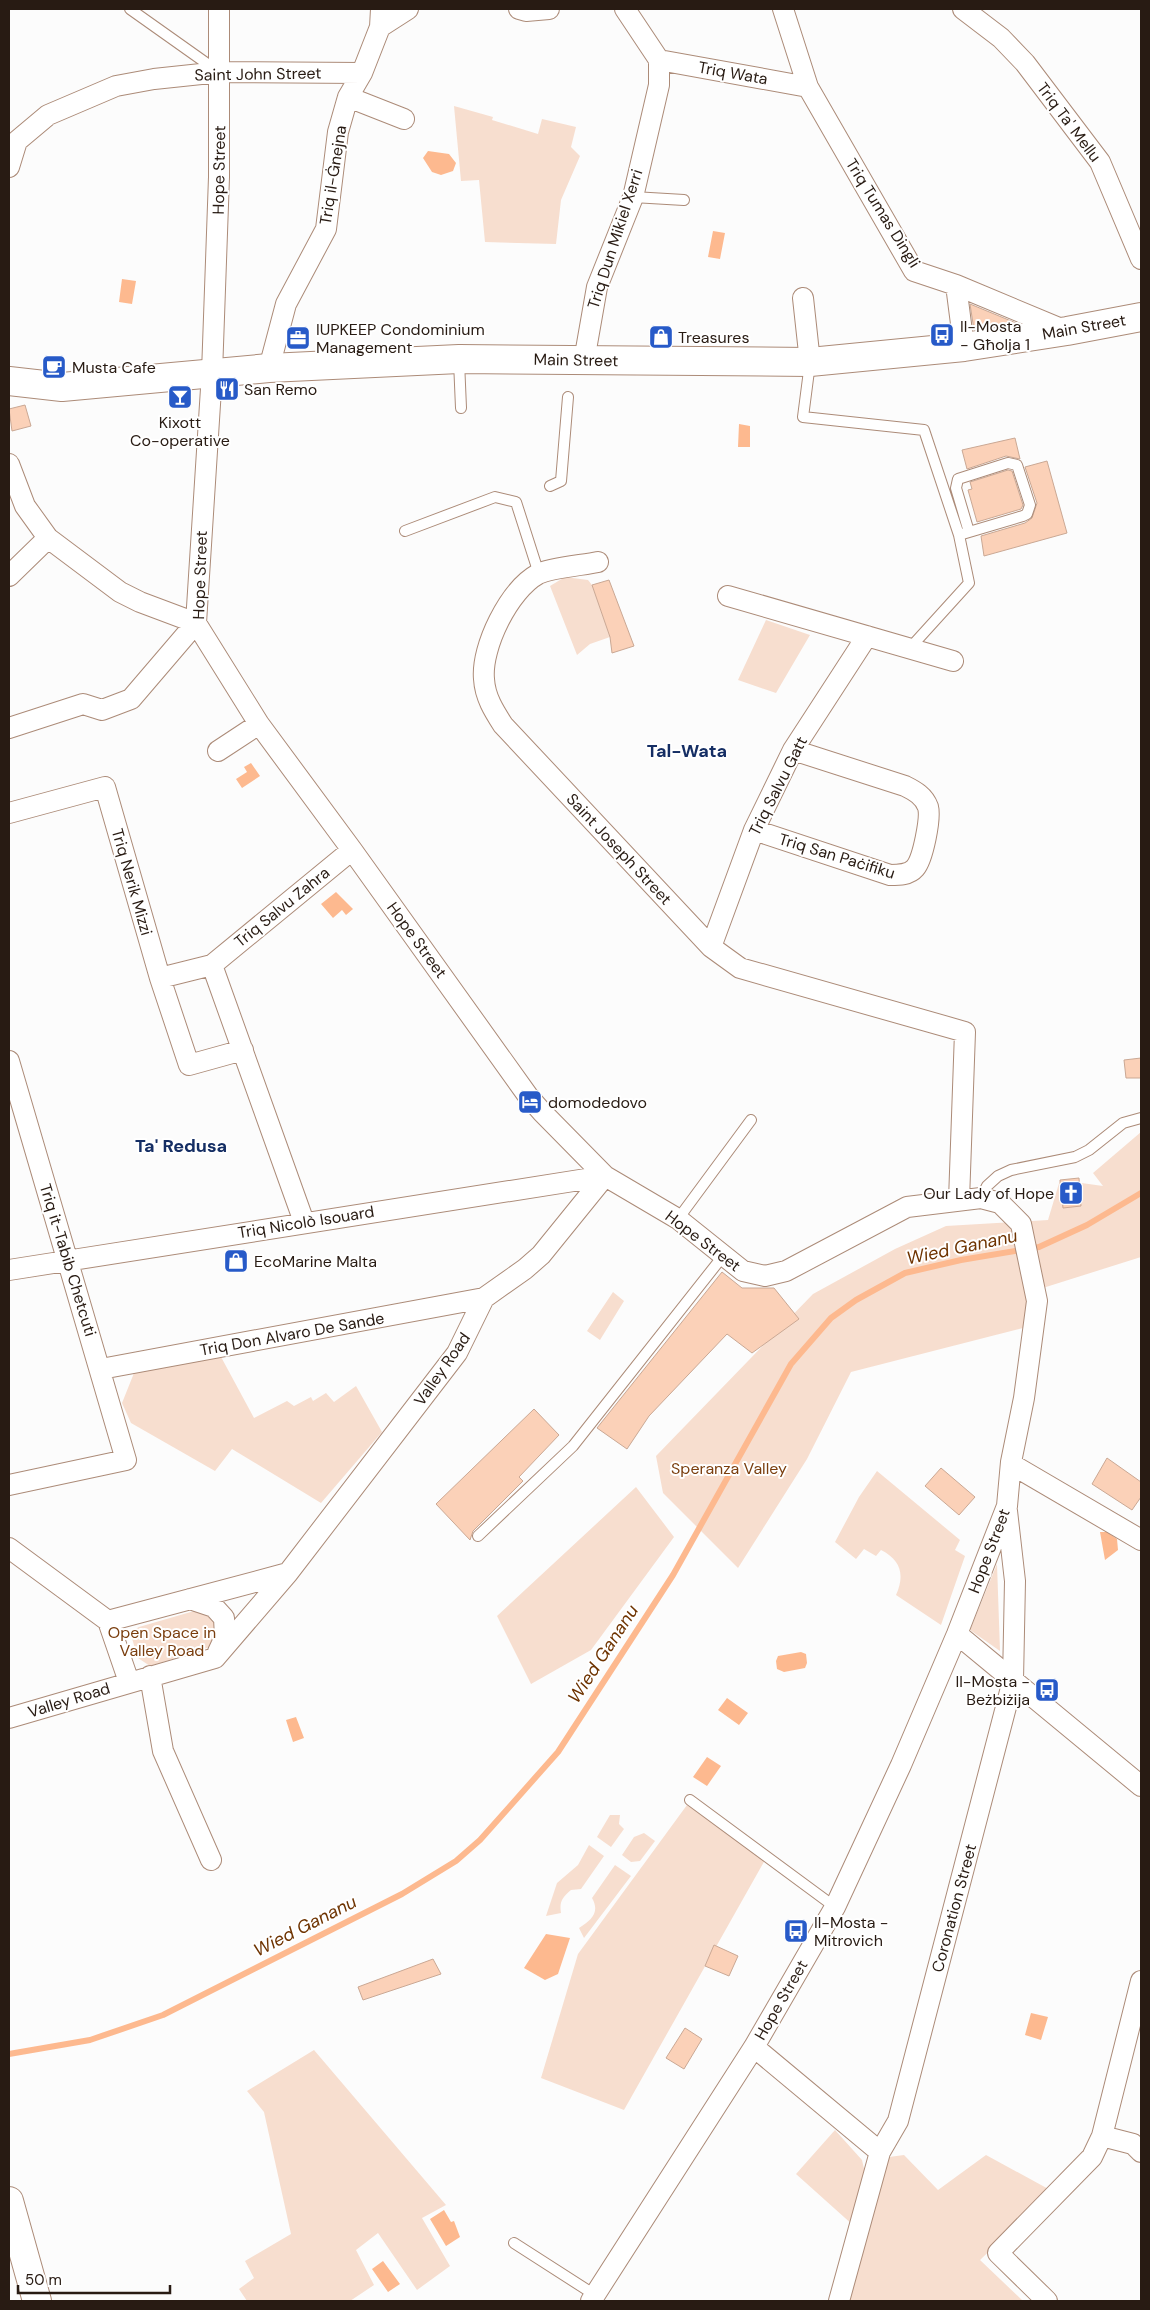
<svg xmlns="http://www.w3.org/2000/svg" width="1150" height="2310" viewBox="0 0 1150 2310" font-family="'DM Sans',sans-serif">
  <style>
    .green { fill: #f7decf }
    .water { fill: #fdb98f }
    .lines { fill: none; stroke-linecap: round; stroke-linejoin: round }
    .stream { stroke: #fdb98f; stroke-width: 6 }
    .building { fill: #fbd1b8; stroke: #caa894 }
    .service-casing { stroke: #ac8b78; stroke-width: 12 }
    .minor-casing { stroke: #ac8b78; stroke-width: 22 }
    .secondary-casing { stroke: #ac8b78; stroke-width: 30 }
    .primary-casing { stroke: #ac8b78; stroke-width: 30 }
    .service { stroke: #fff; stroke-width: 10 }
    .minor { stroke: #fff; stroke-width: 20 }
    .secondary { stroke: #fff; stroke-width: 28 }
    .primary { stroke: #fff; stroke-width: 28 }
    .labels { text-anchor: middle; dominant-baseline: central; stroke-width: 4; stroke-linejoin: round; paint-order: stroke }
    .street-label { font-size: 16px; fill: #281b13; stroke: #fff }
    .poi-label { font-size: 16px; fill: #281b13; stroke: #fff; text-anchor: start }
    .park-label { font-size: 16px; fill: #7a3e0e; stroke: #fff }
    .neighbourhood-label { font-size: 18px; font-weight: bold; fill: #152e64; stroke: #fff }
    .water-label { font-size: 18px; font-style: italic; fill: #6e3300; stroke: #fff }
  </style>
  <rect width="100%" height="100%" fill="#fcfcfc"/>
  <!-- green -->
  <path class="green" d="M454 106 493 117 492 120 538 134 542 119 576 127 571 147 580 156 561 200 556 244 485 242 479 180 461 181Z
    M565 577 588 580 592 585 610 637 590 644 577 655 550 586Z
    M766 620 810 635 776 693 738 680Z
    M1141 1132V1257L1027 1293V1327L851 1372 807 1459 738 1568 663 1493 656 1456 813 1294 895 1249 946 1226 1048 1220 1060 1180 1103 1186 1093 1173Z
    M613 1292 624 1301 600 1340 587 1331Z
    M220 1355 254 1418 287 1401 294 1406 311 1397 313 1401 326 1393 334 1402 356 1386 382 1432 321 1503 232 1449 215 1471 131 1423 122 1403 136 1368Z
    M877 1471 960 1540 955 1550 965 1556 941 1625 896 1595C905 1575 901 1560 881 1550L876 1556 864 1549 856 1559 835 1542 859 1497Z
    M636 1487 674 1537 591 1650 531 1684 497 1616Z
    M997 1564 1000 1651 970 1630Z
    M201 1609 210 1615 218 1631 210 1647 150 1666 138 1658 130 1632 139 1627Z
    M687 1805 765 1860 624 2110 541 2078 578 1954Z
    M610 1815H620L619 1824 624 1829 611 1847 597 1837Z
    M644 1833 655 1841 640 1861 631 1862 622 1855 634 1837Z
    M589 1845 604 1856 581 1889 571 1890C563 1897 559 1901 561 1913L546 1916 557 1883 578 1865Z
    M615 1865 631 1876 584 1938 579 1928C592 1920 600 1912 592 1898Z
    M314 2050 446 2205 422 2218 450 2266 417 2290 378 2233 356 2250 374 2285 350 2301H247L239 2289 254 2278 245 2261 291 2234 264 2112 247 2091Z
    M835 2130 862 2160 867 2182 854 2226 796 2174Z
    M904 2155 938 2190 986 2155 1052 2191 980 2260 1023 2301H847L889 2157Z"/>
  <!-- water -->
  <path class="water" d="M428 151 449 154 456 163 453 171 441 175 432 172 423 158Z
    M713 231 725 233 720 259 708 257Z
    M122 279 136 281 132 304 119 302Z
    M739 424 750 426V447H738Z
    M251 763 260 776 242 788 236 779 247 772 244 767Z
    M336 892 353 909 346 915 342 910 333 918 321 904Z
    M1100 1532H1107L1117 1539 1118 1550 1105 1560Z
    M801 1652 806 1654 807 1663 805 1668 784 1672 777 1669 776 1661 778 1656Z
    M727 1698 748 1713 739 1725 718 1710Z
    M296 1717 304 1738 293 1742 286 1720Z
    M707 1757 721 1766 707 1786 693 1777Z
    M546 1934 570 1938 558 1974 545 1980 524 1968Z
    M1031 2013 1048 2017 1041 2040 1025 2035Z
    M444 2210 451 2222 454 2221 460 2237 446 2246 430 2219Z
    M383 2261 400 2284 388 2292 372 2269Z"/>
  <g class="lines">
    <!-- stream -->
    <path class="stream" d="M9 2054 90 2040 163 2015 402 1894 456 1861 480 1840 558 1752 673 1575 791 1364 831 1318 856 1300 905 1273 961 1260 1039 1247 1087 1225 1141 1193"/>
  </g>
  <!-- building -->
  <path class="building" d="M970 304 1016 323 974 330Z
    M25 405 31 426 12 431 9 409Z
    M1015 438 1020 459 1006 456 967 469 962 450Z
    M1047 461 1067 533 984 556 981 536 1025 523 1032 518 1037 503 1025 467Z
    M1008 470 1012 471 1023 505 1021 509 977 522 968 490 972 489 970 482Z
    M609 580 634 646 612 653 610 637 592 585Z
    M1141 1058V1078H1126L1124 1060Z
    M1079 1178 1081 1206 1063 1208 1060 1180Z
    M722 1272 742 1288H774L799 1319 752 1353 727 1334 649 1416 627 1449 597 1428Z
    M534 1409 559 1435 519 1477 523 1481 473 1531 470 1540 436 1504Z
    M1107 1458 1141 1482V1497L1132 1510 1092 1484Z
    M941 1468 975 1497 959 1515 925 1486Z
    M714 1945 738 1956 729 1976 705 1966Z
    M433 1959 441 1974 363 2000 358 1987Z
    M685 2028 702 2039 684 2069 666 2058Z"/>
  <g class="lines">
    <defs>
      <path id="service" d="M130 9 216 70
        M633 197 684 200
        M459 361 461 408
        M810 363 803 417 924 430 959 535 969 583 910 648
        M550 486 561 481 568 397
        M405 531 495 497 516 502 539 574
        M959 535 1023 516 1027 514 1030 505 1017 465 1008 463 958 479 956 488 969 532
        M981 1198 987 1186 998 1176 1011 1170 1075 1157 1089 1150 1123 1123 1141 1118
        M678 1219 751 1120
        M478 1536 573 1446 723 1256
        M690 1800 835 1907
        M514 2243 595 2295"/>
      <path id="minor" d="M219 9V177L212 373 196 623 259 724 352 850 528 1096 542 1112 605 1176 678 1219 743 1271 765 1276 786 1271 907 1207 981 1198 1000 1203 1021 1224 1037 1301 1024 1398 1011 1462 1007 1506 957 1634 901 1765 835 1907 754 2047 591 2301
        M519 9 526 11 549 9
        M625 9 659 60
        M783 9 808 87 914 271 956 285 1066 331
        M963 9 1001 38 1025 63 1100 162 1141 259
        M380 27 408 9
        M659 60 808 87
        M348 97 404 119
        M9 167 17 141 48 115 116 86 154 79 220 72 362 73
        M956 285 964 347
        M803 298 810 362
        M584 361 597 287 633 197 659 85V60
        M269 368 286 304 326 229 338 132 348 97 362 73 380 27 381 9
        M9 464 25 506 48 538 120 592 140 602 196 623 131 699 102 710 83 704 9 728
        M598 562C584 565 550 568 538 574 509 590 481 647 484 679 485 697 494 711 503 725L711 947 740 968 965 1032 959 1200
        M9 576 48 538
        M728 596 953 661
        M218 751 259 724
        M9 813 105 787 160 978 189 1065 243 1050
        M754 830 890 875C899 875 909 875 915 868 923 859 931 818 928 807 924 796 915 791 905 786L793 750
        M711 947 754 830 793 750 867 636
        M212 965 304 1222
        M160 978 212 965 352 850
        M9 1061 126 1460 9 1485
        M9 1270 605 1176
        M101 1369 484 1298
        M1011 1464 1141 1540
        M9 1548 108 1621
        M190 1599 214 1607 224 1618 225 1637 218 1652
        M108 1621 288 1573
        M108 1621 129 1682
        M957 1634 1141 1786
        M150 1676 163 1751 211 1860
        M9 1718 215 1658 288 1573 457 1353 484 1298 525 1269 541 1255 605 1176
        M754 2047 880 2152
        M1102 2136 1133 2144 1141 2152
        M839 2301 880 2152 898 2121 1013 1680 1015 1581 1007 1511
        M1047 2301 998 2253 1092 2157 1102 2136 1141 1981"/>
      <path id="secondary" d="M9 381 62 387 269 368 459 359 810 362 964 347 1067 331 1141 317"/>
      <path id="primary" d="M9 2201 37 2301"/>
    </defs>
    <!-- service casing -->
    <use href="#service" class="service-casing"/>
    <!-- minor casing -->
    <use href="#minor" class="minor-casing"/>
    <!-- secondary casing -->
    <use href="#secondary" class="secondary-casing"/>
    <!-- primary casing -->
    <use href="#primary" class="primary-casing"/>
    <!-- service -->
    <use href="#service" class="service"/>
    <!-- minor -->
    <use href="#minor" class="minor"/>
    <!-- secondary -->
    <use href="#secondary" class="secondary"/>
    <!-- primary -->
    <use href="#primary" class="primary"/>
  </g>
  <!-- icons -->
  <defs>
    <symbol id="bus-square" viewBox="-11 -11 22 22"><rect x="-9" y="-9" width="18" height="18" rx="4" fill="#275ac8" stroke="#fff"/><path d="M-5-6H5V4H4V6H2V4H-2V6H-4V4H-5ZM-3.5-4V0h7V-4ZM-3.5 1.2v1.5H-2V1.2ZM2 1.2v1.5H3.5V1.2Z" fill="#fff"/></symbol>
    <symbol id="shop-square" viewBox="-11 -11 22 22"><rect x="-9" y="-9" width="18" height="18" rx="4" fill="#275ac8" stroke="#fff"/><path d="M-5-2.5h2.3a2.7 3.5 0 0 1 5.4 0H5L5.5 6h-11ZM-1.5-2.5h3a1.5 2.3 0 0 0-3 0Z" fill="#fff"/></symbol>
    <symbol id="office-square" viewBox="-11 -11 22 22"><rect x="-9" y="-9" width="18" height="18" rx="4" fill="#275ac8" stroke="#fff"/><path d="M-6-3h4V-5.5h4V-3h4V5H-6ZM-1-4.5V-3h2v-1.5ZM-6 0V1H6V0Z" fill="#fff"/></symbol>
    <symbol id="cafe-square" viewBox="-11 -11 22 22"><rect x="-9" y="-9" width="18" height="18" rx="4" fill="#275ac8" stroke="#fff"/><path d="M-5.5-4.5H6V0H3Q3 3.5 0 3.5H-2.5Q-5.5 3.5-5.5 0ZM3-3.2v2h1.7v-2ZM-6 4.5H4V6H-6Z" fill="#fff"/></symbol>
    <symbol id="restaurant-square" viewBox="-11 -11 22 22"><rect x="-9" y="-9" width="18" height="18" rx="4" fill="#275ac8" stroke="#fff"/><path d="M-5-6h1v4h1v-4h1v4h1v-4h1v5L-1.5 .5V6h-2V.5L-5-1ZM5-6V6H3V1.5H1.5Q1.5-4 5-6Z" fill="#fff"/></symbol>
    <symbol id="bar-square" viewBox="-11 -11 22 22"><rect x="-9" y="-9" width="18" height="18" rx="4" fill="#275ac8" stroke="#fff"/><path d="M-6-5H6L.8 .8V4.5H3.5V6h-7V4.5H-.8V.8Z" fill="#fff"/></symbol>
    <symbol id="hotel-square" viewBox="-11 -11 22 22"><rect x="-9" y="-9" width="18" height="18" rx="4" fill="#275ac8" stroke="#fff"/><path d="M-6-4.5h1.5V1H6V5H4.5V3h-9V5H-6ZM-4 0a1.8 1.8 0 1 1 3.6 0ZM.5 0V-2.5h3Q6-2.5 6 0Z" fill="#fff"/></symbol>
    <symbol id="church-square" viewBox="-11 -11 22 22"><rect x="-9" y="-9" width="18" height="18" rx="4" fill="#275ac8" stroke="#fff"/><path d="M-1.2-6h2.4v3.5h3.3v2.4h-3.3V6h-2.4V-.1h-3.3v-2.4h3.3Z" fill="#fff"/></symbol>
  </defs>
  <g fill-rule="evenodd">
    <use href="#bus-square" x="928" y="321" width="28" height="28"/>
    <use href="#shop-square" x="647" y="323" width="28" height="28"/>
    <use href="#office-square" x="284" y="324" width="28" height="28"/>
    <use href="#cafe-square" x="40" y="353" width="28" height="28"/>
    <use href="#restaurant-square" x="213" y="375" width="28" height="28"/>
    <use href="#bar-square" x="166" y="383" width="28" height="28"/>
    <use href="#hotel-square" x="516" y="1088" width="28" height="28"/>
    <use href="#church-square" x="1057" y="1179" width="28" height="28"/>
    <use href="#shop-square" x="222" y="1247" width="28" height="28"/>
    <use href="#bus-square" x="1033" y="1676" width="28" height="28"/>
    <use href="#bus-square" x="782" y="1917" width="28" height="28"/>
  </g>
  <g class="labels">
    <!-- street labels -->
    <g class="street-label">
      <text transform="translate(733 73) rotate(10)">Triq Wata</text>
      <text transform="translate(258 74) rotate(-1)">Saint John Street</text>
      <text transform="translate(1069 122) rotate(53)">Triq Ta' Mellu</text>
      <text transform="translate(219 170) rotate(-89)">Hope Street</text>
      <text transform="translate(333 175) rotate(-81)">Triq il-Ġnejna</text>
      <text transform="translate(883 213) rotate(58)">Triq Tumas Dingli</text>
      <text transform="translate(615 239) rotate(-72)">Triq Dun Mikiel Xerri</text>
      <text transform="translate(1084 327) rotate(-10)">Main Street</text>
      <text transform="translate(576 360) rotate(1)">Main Street</text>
      <text transform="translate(200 575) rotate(-88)">Hope Street</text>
      <text transform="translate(778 786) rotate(-63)">Triq Salvu Gatt</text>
      <text transform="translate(619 849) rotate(47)">Saint Joseph Street</text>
      <text transform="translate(837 856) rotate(17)">Triq San Paċifiku</text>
      <text transform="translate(132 882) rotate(74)">Triq Nerik Mizzi</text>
      <text transform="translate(282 907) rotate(-39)">Triq Salvu Zahra</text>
      <text transform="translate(417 940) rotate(54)">Hope Street</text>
      <text transform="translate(306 1222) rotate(-9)">Triq Nicolò Isouard</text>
      <text transform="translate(703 1241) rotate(37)">Hope Street</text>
      <text transform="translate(68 1260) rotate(73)">Triq it-Tabib Chetcuti</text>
      <text transform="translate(292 1334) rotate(-10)">Triq Don Alvaro De Sande</text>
      <text transform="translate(442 1369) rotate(-55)">Valley Road</text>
      <text transform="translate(989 1551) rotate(-69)">Hope Street</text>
      <text transform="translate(69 1700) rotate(-17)">Valley Road</text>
      <text transform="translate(954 1908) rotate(-75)">Coronation Street</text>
      <text transform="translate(781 2000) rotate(-60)">Hope Street</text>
    </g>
    <!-- poi labels -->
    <g class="poi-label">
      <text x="960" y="326">Il-Mosta<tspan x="960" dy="18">- Għolja 1</tspan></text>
      <text x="316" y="329">IUPKEEP Condominium<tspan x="316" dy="18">Management</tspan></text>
      <text x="678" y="337">Treasures</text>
      <text x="72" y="367">Musta Cafe</text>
      <text x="244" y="389">San Remo</text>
      <text x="180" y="422" text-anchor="middle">Kixott<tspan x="180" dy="18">Co-operative</tspan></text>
      <text x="548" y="1102">domodedovo</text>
      <text x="1054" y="1193" text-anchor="end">Our Lady of Hope</text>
      <text x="254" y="1261">EcoMarine Malta</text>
      <text x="1030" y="1681" text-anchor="end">Il-Mosta -<tspan x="1030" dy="18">Beżbiżija</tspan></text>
      <text x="814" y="1922">Il-Mosta -<tspan x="814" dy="18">Mitrovich</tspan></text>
    </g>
    <!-- park labels -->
    <g class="park-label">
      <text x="729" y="1468">Speranza Valley</text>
      <text x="162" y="1632">Open Space in<tspan x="162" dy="18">Valley Road</tspan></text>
    </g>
    <!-- neighbourhood labels -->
    <g class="neighbourhood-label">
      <text x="687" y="751">Tal-Wata</text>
      <text x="181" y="1146">Ta' Redusa</text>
    </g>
    <!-- water labels -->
    <g class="water-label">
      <text transform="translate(962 1247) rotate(-12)">Wied Gananu</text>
      <text transform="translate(603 1654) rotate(-57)">Wied Gananu</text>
      <text transform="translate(305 1926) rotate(-27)">Wied Gananu</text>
    </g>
  </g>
  <!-- border -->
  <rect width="1150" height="2310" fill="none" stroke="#281b13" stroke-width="20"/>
  <!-- scale -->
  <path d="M18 2285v8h152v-8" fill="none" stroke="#281b13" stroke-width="2.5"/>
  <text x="25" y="2285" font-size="15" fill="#281b13" stroke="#ffffff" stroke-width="4" paint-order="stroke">50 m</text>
</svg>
